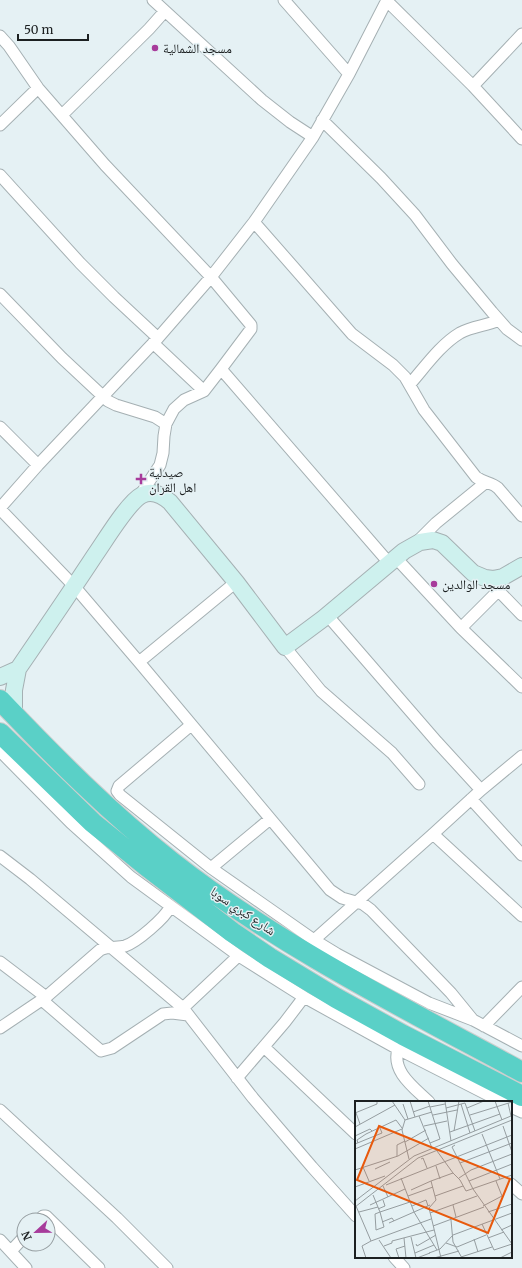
<svg xmlns="http://www.w3.org/2000/svg" width="522" height="1268" viewBox="0 0 522 1268" font-family="Merriweather,'Noto Naskh Arabic',serif">
  <style>
    .lines { fill: none; stroke-linecap: round; stroke-linejoin: round }
    .street-casing { stroke: #a5b0b3; stroke-width: 13 }
    .secondary-casing { stroke: #a5b0b3; stroke-width: 18 }
    .highway-casing { stroke: #cdcece; stroke-width: 22 }
    .street { stroke: #fff; stroke-width: 11 }
    .secondary { stroke: #cef1ee; stroke-width: 16 }
    .highway { stroke: #5ad0c7; stroke-width: 20 }
    .poi-dot { fill: #a73b9b; stroke: #e5f1f4; stroke-width: 1.5 }
    .labels { text-anchor: middle; dominant-baseline: central; stroke-width: 3; stroke-linejoin: round; paint-order: stroke }
    .poi-label { font-size: 13px; fill: #1c2021; stroke: #e5f1f4; text-anchor: start }
    .street-label { font-size: 13px; fill: #1c2021; stroke: #e5f1f4 }
    .inset-road { fill: none; stroke: #959da0; stroke-width: 1 }
    .view { fill: #e8590c; fill-opacity: 0.15; stroke: #e8590c; stroke-width: 2 }
    .inset-edge { fill: none; stroke: #1c2021; stroke-width: 2 }
  </style>
  <rect width="100%" height="100%" fill="#e5f1f4"/>
  <g class="lines">
    <defs>
      <path id="street" d="M153 0 165 11
        M284 0 349 74
        M386 0 473 86 522 139
        M0 36 9 46 38 88 105 165 211 277 251 325V329L221 369 204 391 184 400 174 409 166 424 164 436 163 453 160 465 139 497
        M473 86 522 34
        M62 115 149 29 165 11 262 100 290 122 313 137
        M322 120 381 178 415 215 452 264 492 312 507 329 522 340
        M0 125 38 88
        M0 175 80 263 114 297 158 338
        M254 222 352 334 393 365 405 377 424 410 476 477C484 483 491 482 498 488L522 516
        M0 294 62 358 108 401 116 405 155 417 166 424
        M153 343 204 391
        M221 369 390 564
        M410 384C425 367 440 345 460 333 473 326 486 326 499 320
        M0 427 38 465
        M0 508 38 465 158 338 211 277 254 222 313 137 349 74 387 0
        M0 509 74 586 139 662 330 890 342 898 363 904 371 910 451 993 473 1020
        M415 544 436 523 485 483
        M396 558 461 628
        M494 586 522 615
        M498 591 461 628 522 687
        M327 615 437 742 481 790
        M285 647 321 691 392 753 419 784
        M139 662 236 582
        M191 725 119 786 117 791 120 795 211 868 314 940 337 954 429 1003 473 1020 522 1046
        M0 751 71 823 131 877 239 956 304 997 398 1049 502 1102
        M471 799 522 855
        M433 834 522 916
        M0 856 30 879 183 1008 253 1098 312 1167 356 1216
        M211 868 270 819
        M314 940 433 834 481 790 522 756
        M0 962 46 997
        M42 1000 101 1051 112 1048 163 1014 172 1013 188 1015
        M183 1008 235 959
        M484 1026 522 987
        M0 1028 46 997 100 950C108 946 117 948 125 946 137 942 165 918 170 907
        M264 1047 356 1134
        M398 1049C391 1072 415 1088 429 1102
        M237 1078 285 1022 304 997
        M511 1107 522 1112
        M0 1110 117 1218 167 1268
        M511 1184 522 1194
        M39 1220 43 1216H46L99 1268
        M0 1240 26 1268
        M11 1251 24 1237
        M394 1257 404 1268"/>
      <path id="secondary" d="M0 677 18 669
        M14 715V690L18 669C44 631 70 593 95 555 105 541 128 502 142 495 152 490 162 495 170 502L236 582 285 647 324 618 404 551 420 542 433 540 442 543 473 573 485 578 493 579 503 577 522 566"/>
      <path id="highway" d="M0 700C55 758 110 813 172 862 278 945 404 1008 522 1072
        M0 733 93 823 145 865 232 932 270 958 336 998 403 1035 522 1096"/>
    </defs>
    <!-- street casing -->
    <use href="#street" class="street-casing"/>
    <!-- secondary casing -->
    <use href="#secondary" class="secondary-casing"/>
    <!-- highway casing -->
    <use href="#highway" class="highway-casing"/>
    <!-- street -->
    <use href="#street" class="street"/>
    <!-- secondary -->
    <use href="#secondary" class="secondary"/>
    <!-- highway -->
    <use href="#highway" class="highway"/>
  </g>
  <!-- markers -->
  <g class="poi-dot">
    <circle cx="155" cy="48" r="4"/>
    <path d="M139 473h4v4h4v4h-4v4h-4v-4h-4v-4h4z"/>
    <circle cx="434" cy="584" r="4"/>
  </g>
  <g class="labels">
    <!-- poi labels -->
    <g class="poi-label">
      <text x="163" y="48">مسجد الشمالية</text>
      <text x="149" y="472">صيدلية<tspan x="149" dy="15">اهل القران</tspan></text>
      <text x="442" y="584">مسجد الوالدين</text>
    </g>
    <!-- street labels -->
    <g class="street-label">
      <text transform="translate(243 911) rotate(34)">شارع كبري سوبا</text>
    </g>
  </g>
  <!-- overview -->
  <g transform="translate(355 1101)">
    <rect width="157" height="157" fill="#e5f1f4"/>
    <path class="inset-road" d="M37 0 50 19M55 0 60 16M73 0 85 38 75 42M90 0 96 40M140 0 147 19M48 3 53 18M106 3 115 32M75 6 90 3M91 7 110 2 120 30M112 7 129 0M0 9 5 23M58 11 75 5M0 12 22 3V0M78 14 102 9M115 14 157 1M64 15 77 47M50 19 47 29 54 58M50 19 77 11M69 25 92 20M148 25 157 51M0 26 40 4M99 30 104 0M95 31 145 13M127 33 145 78M0 35 15 28 17 30M50 41 71 29M3 42 2 39 11 33 41 19 47 27M0 43 27 32 25 27M100 44 97 46 118 88 157 143M0 48 47 28M82 50 98 72 76 80 81 99 74 107 86 157M42 55V44L50 40M66 58 68 57 72 67M105 62 157 42M81 65 85 78M8 66 14 80M20 68 35 61M0 69 43 55 74 37M98 72 105 79 111 90 157 74M46 77 59 111 82 149M104 77 116 69 157 53M114 80 157 63M31 84 157 34M28 85 33 96M0 86 30 75M56 89 76 80M18 94 25 111 20 113 21 129 29 126 25 111 55 101M53 95 78 86M80 95 108 85M0 100 59 55 156 15 153 2M15 104 50 88M98 104 101 116M1 105 16 140 7 145 11 157M57 105 71 99 73 105M128 105 147 95 141 80M0 106 63 57 157 19M23 108 30 105 28 99M4 111 23 106M133 111 157 103M75 112 122 95M96 119 98 141 107 157M27 121 37 117 39 120M34 122 75 104M127 123 139 149 157 143M78 125 129 106M146 129 157 124M56 136 61 157M49 137 51 157M133 137 149 131M119 138 123 151M24 139 36 157M16 140 76 118M91 142 102 146 131 134M61 143 62 145 81 134M29 145 37 142V140L79 129M60 152 79 144M74 152 85 148 98 134 157 112M106 156 137 146M44 157 41 148 50 145M62 157 75 152M79 157 104 150M145 157 157 151"/>
    <path class="view" d="M24 25 155 78 133 132 2 79Z"/>
    <rect width="157" height="157" class="inset-edge"/>
  </g>
  <!-- north arrow -->
  <g transform="translate(36 1232) rotate(248)"><circle r="19" fill="#e5f1f4" stroke="#959da0"/>
  <path d="M0-3L7 15L0 10L-7 15Z" fill="#a73b9b"/>
  <text y="-6" font-size="11" font-weight="bold" text-anchor="middle" fill="#1c2021">N</text>
  </g>
  <!-- scale -->
  <path d="M18 34v6h70v-6" fill="none" stroke="#1c2021" stroke-width="2"/>
  <text x="24" y="34" font-size="12" fill="#1c2021" stroke="#e5f1f4" stroke-width="3" paint-order="stroke">50 m</text>
</svg>
